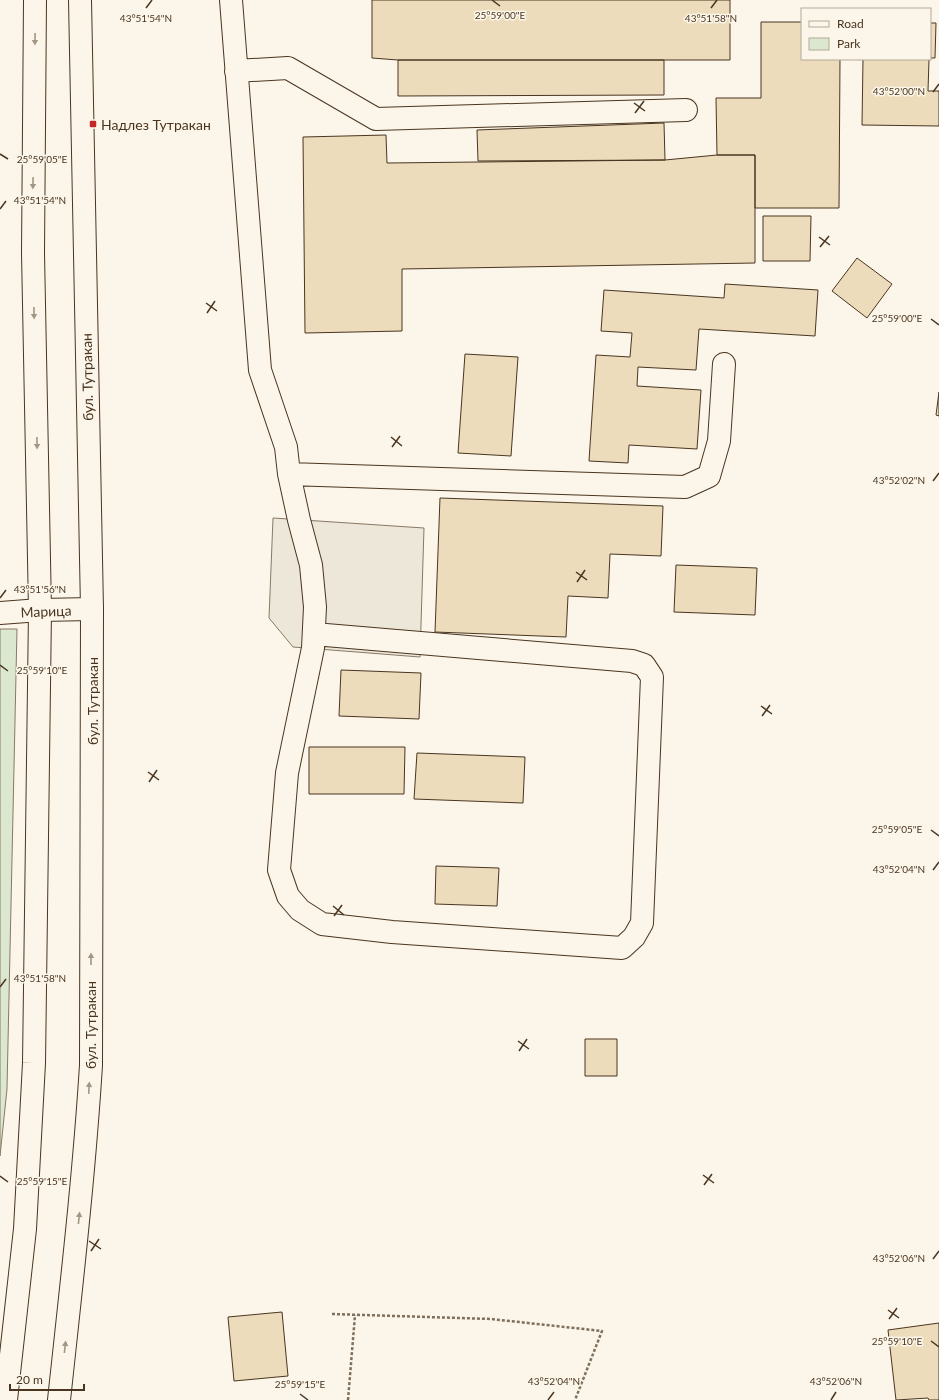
<svg xmlns="http://www.w3.org/2000/svg" width="939" height="1400" viewBox="0 0 939 1400" font-family="Lato,sans-serif">
  <style>
    .green { fill: #dce7d0; stroke: #887966 }
    .parking { fill: #ede7d9; stroke: #887966 }
    .building { fill: #ecdcbc; stroke: #4a3520 }
    .lines { fill: none; stroke-linecap: round; stroke-linejoin: round }
    .minor-casing { stroke: #4a3520; stroke-width: 24 }
    .major-casing { stroke: #4a3520; stroke-width: 24 }
    .path { stroke: #7f6f5c; stroke-width: 2.5; stroke-dasharray: 3 2; stroke-linecap: butt }
    .minor { stroke: #fbf6e9; stroke-width: 22 }
    .major { stroke: #fbf6e9; stroke-width: 22 }
    .oneway { fill: #a29684 }
    .ticks { fill: none; stroke: #4a3520; stroke-width: 1.5 }
    .poi-dot { fill: #c62828; stroke: #fbf6e9; stroke-width: 1.5 }
    .labels { text-anchor: middle; dominant-baseline: central; stroke-width: 3; stroke-linejoin: round; paint-order: stroke }
    .poi-label { font-size: 14px; fill: #4a3520; stroke: #fbf6e9; text-anchor: start }
    .street-label { font-size: 14px; fill: #4a3520; stroke: #fbf6e9 }
    .ticks-label { font-size: 10px; text-anchor: middle; fill: #4a3520; stroke: #fbf6e9; stroke-width: 3; stroke-linejoin: round; paint-order: stroke }
  </style>
  <rect width="100%" height="100%" fill="#fbf6e9"/>
  <!-- green -->
  <path class="green" d="M0 629H17L7 1089 0 1156Z"/>
  <!-- parking -->
  <path class="parking" d="M273 518 424 528 420 657 293 647 269 618Z"/>
  <!-- building -->
  <path class="building" d="M372 0H730V60H398L372 58Z
    M761 22H802V59H840L839 208H755V155H717L716 98H761Z
    M930 23H936L935 58H930Z
    M863 59H929L928 91H939V126L862 125Z
    M398 60H664V95L398 96Z
    M664 123 665 160 478 161 477 130Z
    M386 135 387 163 665 160 717 155H755V263L402 269V331L305 333 303 137Z
    M763 216H811L810 261H763Z
    M857 258 892 284 867 318 832 291Z
    M725 284 818 290 815 336 699 329 696 370 638 367 637 386 701 390 697 449 629 445 628 463 589 461 596 355 630 357 632 333 601 331 604 290 724 298Z
    M465 354 518 357 511 456 458 453Z
    M939 392V416L936 415Z
    M440 498 663 506 661 556 610 554 608 598 568 596 566 637 435 632Z
    M676 565 757 568 755 615 674 612Z
    M341 670 421 673 419 719 339 716Z
    M309 747H405L404 794H309Z
    M417 753 525 757 523 803 414 799Z
    M436 866 499 868 497 906 435 904Z
    M585 1039H617V1076H585Z
    M282 1312 288 1376 234 1381 228 1317Z
    M939 1323V1400H929L928 1398 896 1400 888 1330Z"/>
  <g class="lines">
    <defs>
      <path id="minor" d="M231 0 260 370 286 447 289 474 299 520 311 565 315 607 313 648 287 773 279 870 288 896 300 910 322 924 392 932 622 948 634 937 642 923 652 677 644 665 632 661 314 634
        M236 71 288 68 376 119 686 110
        M289 474 685 487 709 476 719 441 724 364
        M0 613 40 610 92 609"/>
      <path id="major" d="M6 1400 25 1229 34 1063 40 610 33 253 35 0
        M59 1400C71 1288 84 1177 91 1065L92 609 80 0"/>
    </defs>
    <!-- minor casing -->
    <use href="#minor" class="minor-casing"/>
    <!-- major casing -->
    <use href="#major" class="major-casing"/>
    <!-- path -->
    <path class="path" d="M332 1314 491 1319 602 1331 575 1400
      M348 1400 355 1315"/>
    <!-- minor -->
    <use href="#minor" class="minor"/>
    <!-- major -->
    <use href="#major" class="major"/>
  </g>
  <!-- one-way arrows -->
  <defs><path id="oneway-solid" d="M-6-.8H1V-3.2L6.5 0L1 3.2V.8H-6Z"/></defs>
  <g class="oneway">
    <use href="#oneway-solid" transform="translate(35 39) rotate(91)"/>
    <use href="#oneway-solid" transform="translate(33 183) rotate(91)"/>
    <use href="#oneway-solid" transform="translate(34 313) rotate(89)"/>
    <use href="#oneway-solid" transform="translate(37 443) rotate(89)"/>
    <use href="#oneway-solid" transform="translate(91 959) rotate(-90)"/>
    <use href="#oneway-solid" transform="translate(89 1088) rotate(-87)"/>
    <use href="#oneway-solid" transform="translate(79 1218) rotate(-84)"/>
    <use href="#oneway-solid" transform="translate(65 1347) rotate(-84)"/>
  </g>
  <!-- ticks -->
  <path class="ticks" d="M492 0 500 6M146 8 152 0M711 8 717 0M933 92 939 84M634 103 645 111M635 113 644 101M0 154 8 159M0 209 6 201M819 237 830 245M820 247 829 236M206 303 217 311M207 313 215 301M931 319 939 325M391 437 402 446M392 447 400 436M933 481 939 473M576 572 587 580M577 582 585 570M0 598 6 590M0 665 8 671M761 706 772 714M762 716 770 705M148 772 159 780M149 782 157 770M931 830 939 836M933 870 939 862M333 906 344 915M334 916 342 905M0 987 6 979M518 1041 529 1049M519 1051 527 1039M703 1175 714 1183M0 1176 8 1182M704 1185 712 1174M89 1241 101 1249M91 1251 99 1239M933 1259 939 1251M888 1310 899 1318M889 1319 897 1308M931 1341 939 1347M300 1394 308 1400M548 1400 554 1392M831 1400 836 1392"/>
  <!-- markers -->
  <rect class="poi-dot" x="89" y="120" width="8" height="8" rx="2"/>
  <g class="labels">
    <!-- poi labels -->
    <g class="poi-label">
      <text x="101" y="124">Надлез Тутракан</text>
    </g>
    <!-- street labels -->
    <g class="street-label">
      <text transform="translate(87 377) rotate(-91)">бул. Тутракан</text>
      <text transform="translate(46 611) rotate(-2)">Марица</text>
      <text transform="translate(92 701) rotate(-90)">бул. Тутракан</text>
      <text transform="translate(90 1025) rotate(-90)">бул. Тутракан</text>
    </g>
  </g>
  <g class="ticks-label">
    <text x="500" y="19">25°59'00"E</text>
    <text x="146" y="22">43°51'54"N</text>
    <text x="711" y="22">43°51'58"N</text>
    <text x="899" y="95">43°52'00"N</text>
    <text x="42" y="163">25°59'05"E</text>
    <text x="40" y="204">43°51'54"N</text>
    <text x="897" y="322">25°59'00"E</text>
    <text x="899" y="484">43°52'02"N</text>
    <text x="40" y="593">43°51'56"N</text>
    <text x="42" y="674">25°59'10"E</text>
    <text x="897" y="833">25°59'05"E</text>
    <text x="899" y="873">43°52'04"N</text>
    <text x="40" y="982">43°51'58"N</text>
    <text x="42" y="1185">25°59'15"E</text>
    <text x="899" y="1262">43°52'06"N</text>
    <text x="897" y="1345">25°59'10"E</text>
    <text x="554" y="1385">43°52'04"N</text>
    <text x="836" y="1385">43°52'06"N</text>
    <text x="300" y="1388">25°59'15"E</text>
  </g>
  <!-- legend -->
  <rect x="801" y="8" width="130" height="52" fill="#fbf6e9" stroke="#b4a999"/>
  <rect x="809" y="21" width="20" height="6" fill="#fbf6e9" stroke="#b4a999"/>
  <text x="837" y="28" font-size="12" fill="#4a3520">Road</text>
  <rect x="809" y="38" width="20" height="12" fill="#dce7d0" stroke="#b4a999"/>
  <text x="837" y="48" font-size="12" fill="#4a3520">Park</text>
  <!-- scale -->
  <path d="M10 1384v6h74v-6" fill="none" stroke="#4a3520" stroke-width="2"/>
  <text x="16" y="1384" font-size="12" fill="#4a3520" stroke="#fbf6e9" stroke-width="3" paint-order="stroke">20 m</text>
</svg>
